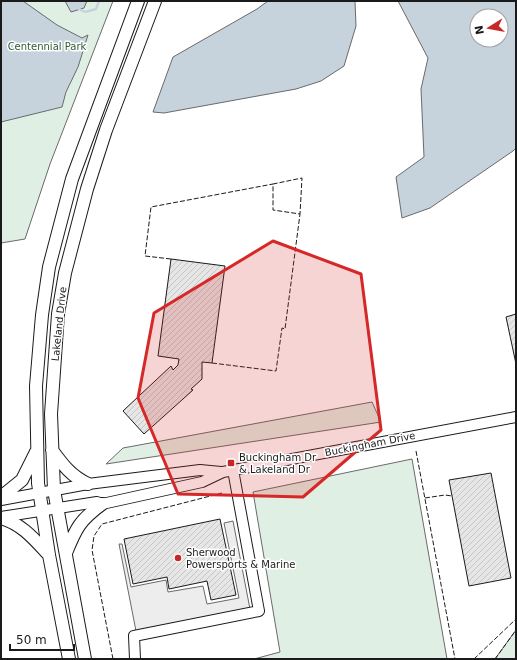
<svg xmlns="http://www.w3.org/2000/svg" width="517" height="660" viewBox="0 0 517 660" font-family="'DejaVu Sans',sans-serif">
  <style>
    .green { fill: #e0efe3; stroke: #6a6a6a }
    .parking { fill: #ededed; stroke: #6a6a6a }
    .water { fill: #c6d2dc; stroke: #6a6a6a; fill-rule: evenodd }
    .lines { fill: none; stroke-linecap: round; stroke-linejoin: round }
    .stream { stroke: #c6d2dc; stroke-width: 2.5 }
    .building { fill: url(#building-hatch); stroke: #1a1a1a }
    .minor-casing { stroke: #1a1a1a; stroke-width: 12 }
    .major-casing { stroke: #1a1a1a; stroke-width: 14 }
    .minor { stroke: #fff; stroke-width: 10 }
    .major { stroke: #fff; stroke-width: 12 }
    .fence { stroke: #1a1a1a; stroke-width: 1; stroke-dasharray: 5 2; stroke-linecap: butt }
    .marked { fill: #d62828; fill-opacity: 0.2; stroke: #d62828; stroke-width: 3; stroke-linejoin: round }
    .poi-dot { fill: #c62828; stroke: #fff; stroke-width: 1.5 }
    .labels { text-anchor: middle; dominant-baseline: central; stroke-width: 3; stroke-linejoin: round; paint-order: stroke }
    .park-label { font-size: 10px; fill: #2b5a34; stroke: #fff }
    .street-label { font-size: 10px; fill: #1a1a1a; stroke: #fff }
    .poi-label { font-size: 10px; fill: #1a1a1a; stroke: #fff; text-anchor: start }
  </style>
  <defs>
    <pattern id="building-hatch" width="6" height="6" patternUnits="userSpaceOnUse"><rect width="6" height="6" fill="#e6e6e6"/><path d="M-1 1l2-2M0 6l6-6M5 7l2-2" fill="none" stroke="#c5c5c5"/></pattern>
  </defs>
  <rect width="100%" height="100%" fill="#fff"/>
  <!-- green -->
  <path class="green" d="M1 1H113L50 164 25 239 1 243Z
    M372 402 381 422 106 464 123 448Z
    M412 459 447 659H254L280 652 253 492Z
    M516 630V659H495Z"/>
  <!-- parking -->
  <path class="parking" d="M233 521 250 609 136 631 119 544H122L131 587 166 580 168 592 203 586 207 604 239 598 224 523Z"/>
  <!-- water -->
  <path class="water" d="M1 1H23L57 25 82 38 88 35 78 67 66 92 62 107 1 122Z
    M65 1H87L84 8 71 12Z
    M268 1H355L356 26 344 66 321 81 296 89 164 113 153 112 173 57 257 9Z
    M398 1H516V148L513 151 430 208 402 218 396 177 424 157 421 89 428 58ZM477 16H501V40H477Z"/>
  <g class="lines">
    <!-- stream -->
    <path class="stream" d="M79 9 85 12 96 9 99 1"/>
  </g>
  <!-- building -->
  <path class="building" d="M171 259 225 266 212 363 202 362V379L191 389 193 390 144 434 123 411 171 366 173 370 178 365 179 359 158 356Z
    M516 314V364L506 317Z
    M491 473 511 578 469 586 449 480Z
    M220 519 236 595 211 600 207 581 169 589 167 577 133 584 124 539Z"/>
  <g class="lines">
    <defs>
      <path id="minor" d="M1 500 88 484 200 470 221 472
        M1 517 97 502 102 504 202 482 223 472 516 417
        M135 659 134 636 259 611 233 470"/>
      <path id="major" d="M52 450C63 465 71 476 88 484
        M1 497 22 480 36 452
        M1 518C22 524 34 539 49 555
        M66 553C76 528 80 520 102 504
        M69 659 49 555 38 483 36 386 42 315 49 267 72 179 138 1
        M85 659 54 490 51 414 58 314 65 273 87 189 106 130 155 1"/>
    </defs>
    <!-- minor casing -->
    <use href="#minor" class="minor-casing"/>
    <!-- major casing -->
    <use href="#major" class="major-casing"/>
    <!-- minor -->
    <use href="#minor" class="minor"/>
    <!-- major -->
    <use href="#major" class="major"/>
    <!-- fence -->
    <path class="fence" d="M171 259 145 256 151 207 273 184
      M212 363 276 371 282 328 285 329 300 214 273 210V184L302 178 300 214
      M416 451 455 659
      M425 498 445 495 452 496
      M113 659 92 550 94 536 102 524 222 493
      M474 659 516 619
      M495 659 516 630"/>
  </g>
  <!-- marked area -->
  <path class="marked" d="M273 241 361 274 381 430 303 497 178 494 138 398 154 313Z"/>
  <!-- markers -->
  <g class="poi-dot">
    <rect x="227" y="459" width="8" height="8" rx="2"/>
    <circle cx="178" cy="558" r="4"/>
  </g>
  <g class="labels">
    <!-- park labels -->
    <g class="park-label">
      <text x="47" y="46">Centennial Park</text>
    </g>
    <!-- street labels -->
    <g class="street-label">
      <text transform="translate(59 324) rotate(-84)">Lakeland Drive</text>
      <text transform="translate(370 444) rotate(-11)">Buckingham Drive</text>
    </g>
    <!-- poi labels -->
    <g class="poi-label">
      <text x="239" y="457">Buckingham Dr<tspan x="239" dy="12">&amp; Lakeland Dr</tspan></text>
      <text x="186" y="552">Sherwood<tspan x="186" dy="12">Powersports &amp; Marine</tspan></text>
    </g>
  </g>
  <!-- border -->
  <rect width="517" height="660" fill="none" stroke="#1a1a1a" stroke-width="4"/>
  <!-- north arrow -->
  <g transform="translate(489 28) rotate(259)"><circle r="19" fill="#ffffff" stroke="#a3a3a3"/>
  <path d="M0-3L7 15L0 10L-7 15Z" fill="#c62828"/>
  <text y="-6" font-size="11" font-weight="bold" text-anchor="middle" fill="#1a1a1a">N</text>
  </g>
  <!-- scale -->
  <path d="M10 644v6h64v-6" fill="none" stroke="#1a1a1a" stroke-width="2"/>
  <text x="16" y="644" font-size="12" fill="#1a1a1a" stroke="#ffffff" stroke-width="3" paint-order="stroke">50 m</text>
</svg>
